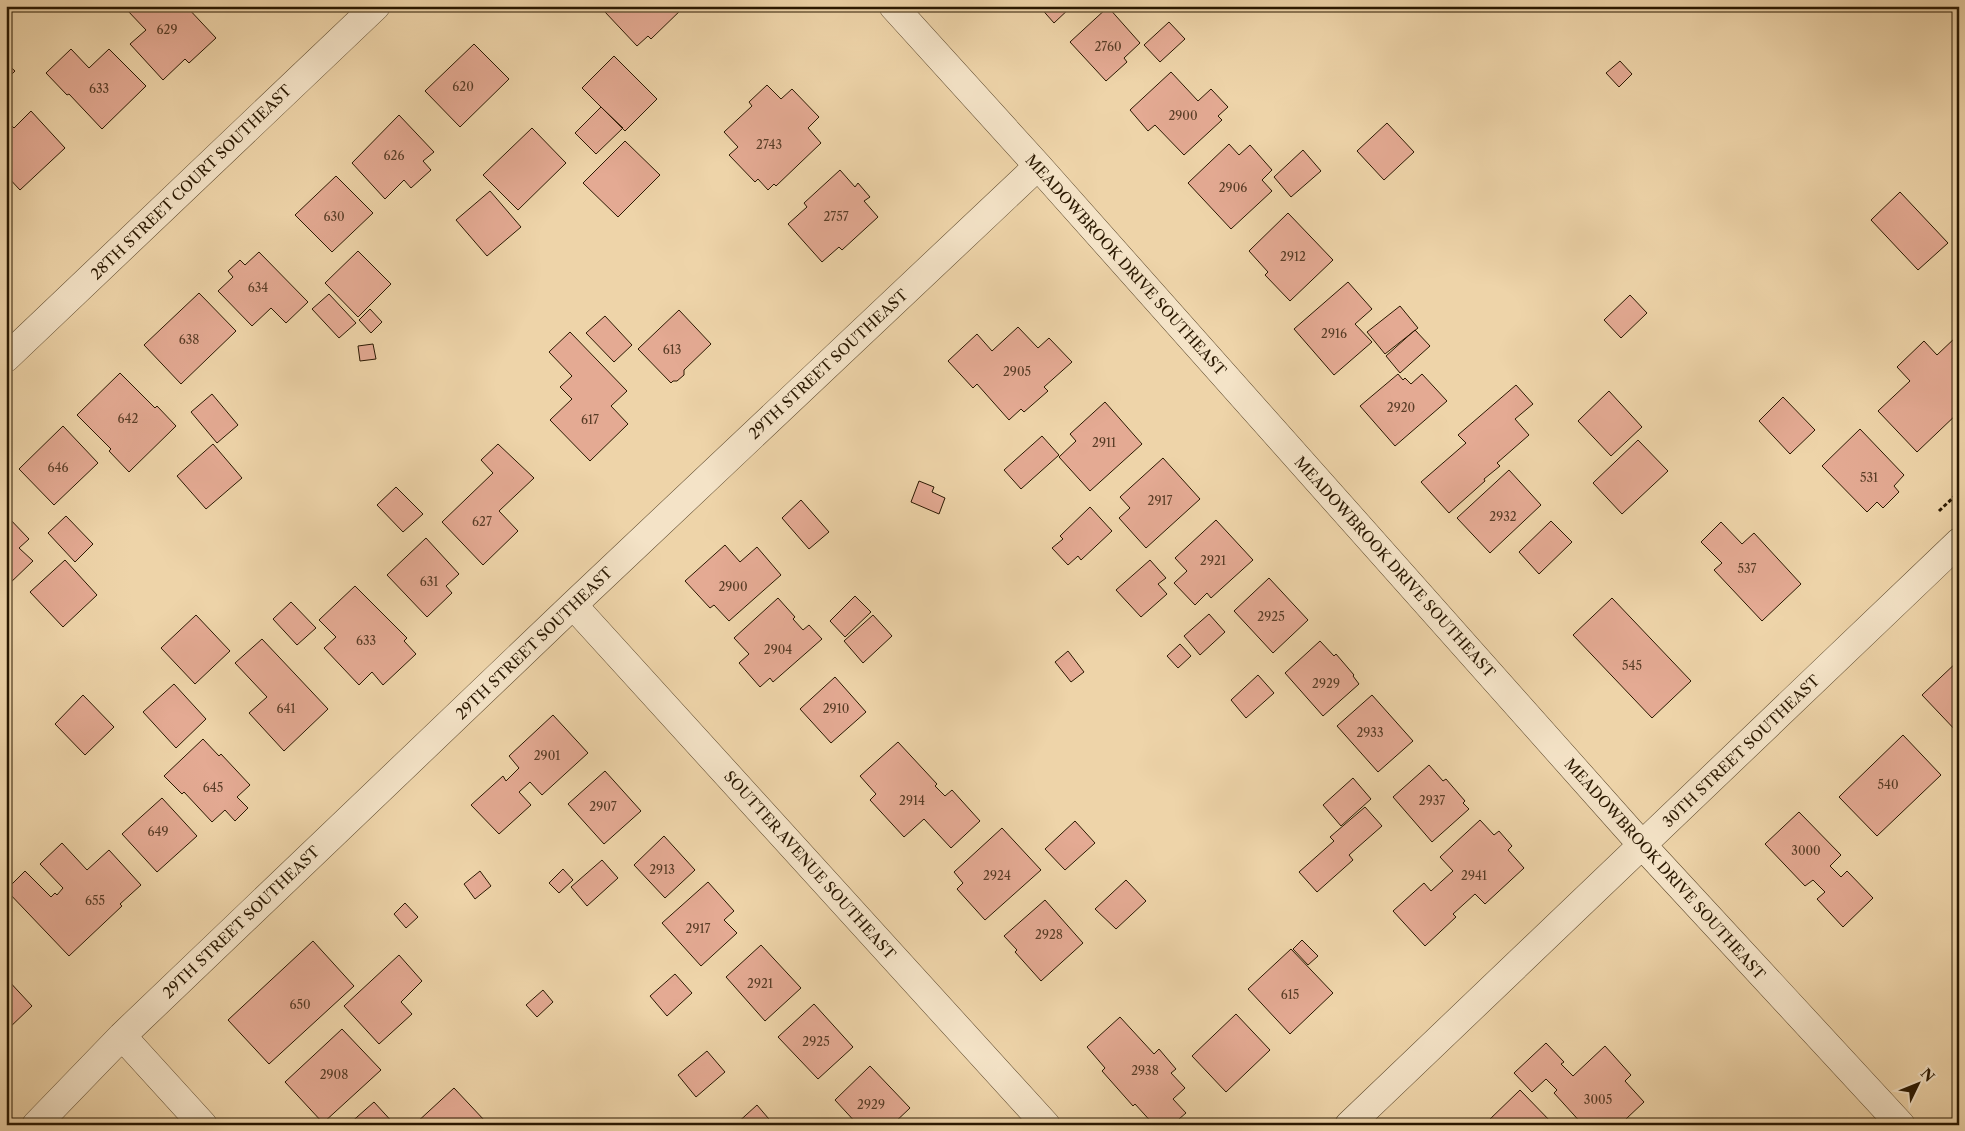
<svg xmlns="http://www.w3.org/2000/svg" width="1965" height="1131" viewBox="0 0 1965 1131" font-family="'Libre Caslon Text',serif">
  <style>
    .building { fill: #e4aa93; stroke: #2a1801 }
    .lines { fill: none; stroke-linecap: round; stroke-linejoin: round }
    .minor-casing { stroke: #5b472b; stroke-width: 29 }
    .path { stroke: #2a1801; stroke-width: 3; stroke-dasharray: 4 2.5; stroke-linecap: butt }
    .minor { stroke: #f4e3c7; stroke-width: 28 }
    .labels { text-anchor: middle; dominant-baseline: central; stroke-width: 5; stroke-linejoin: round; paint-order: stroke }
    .number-label { font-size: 12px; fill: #583c26 }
    .street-label { font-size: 15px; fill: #2a1801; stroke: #f4e3c7 }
  </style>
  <rect width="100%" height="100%" fill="#eed4a9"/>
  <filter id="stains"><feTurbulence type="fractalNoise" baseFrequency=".004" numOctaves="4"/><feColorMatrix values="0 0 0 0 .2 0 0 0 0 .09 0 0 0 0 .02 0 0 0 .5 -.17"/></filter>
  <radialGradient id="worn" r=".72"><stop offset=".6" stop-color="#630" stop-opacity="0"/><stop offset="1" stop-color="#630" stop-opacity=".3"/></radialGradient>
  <!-- building -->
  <path class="building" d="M6 6H14L6 14Z
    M131 6H186L216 38 189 63 185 59 163 80 130 44 146 30 127 10Z
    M612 6H685L651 39 648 36 637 46 605 12Z
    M1039 6H1072L1054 23Z
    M1108 7 1140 43 1124 58 1127 62 1106 81 1070 42Z
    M1169 22 1185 39 1160 62 1144 45Z
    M474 44 509 79 460 127 425 91Z
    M71 49 89 68 109 49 146 86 102 129 69 94 67 95 46 73Z
    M614 56 657 99 625 131 582 88Z
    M1620 61 1632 74 1619 87 1606 73Z
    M6 63 15 71 6 80Z
    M1171 72 1198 101 1211 89 1228 107 1218 116 1222 120 1184 155 1155 125 1148 131 1130 110Z
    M767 85 781 99 792 89 819 117 808 128 821 143 776 186 774 184 768 190 758 179 755 182 729 155 738 147 724 132 752 106 749 102Z
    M601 107 623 128 596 154 575 133Z
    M31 111 65 148 20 190 6 175V120L14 128Z
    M399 115 434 152 423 161 431 170 411 188 404 180 385 199 352 163Z
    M1387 123 1414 152 1384 180 1357 151Z
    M532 128 566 163 518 210 483 175Z
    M625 141 660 175 618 217 583 183Z
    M1229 144 1239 155 1250 145 1272 170 1262 180 1272 191 1231 229 1188 183Z
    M1303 150 1321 171 1291 197 1274 177Z
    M840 170 855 187 858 183 870 197 864 201 878 217 842 250 839 247 822 262 788 224 807 207 804 203Z
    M336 176 373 213 332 252 295 215Z
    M490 191 521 227 487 256 456 220Z
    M1900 192 1948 243 1918 270 1871 220Z
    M1288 213 1333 260 1290 301 1265 275 1268 272 1249 251Z
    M358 251 391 284 358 317 325 283Z
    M259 252 308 302 286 323 271 308 252 326 218 291 233 277 228 271 240 260 245 265Z
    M1348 282 1372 309 1355 324 1372 342 1334 375 1294 329Z
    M199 293 236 331 181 384 144 345Z
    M329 294 356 323 339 338 312 309Z
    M1630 295 1647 313 1621 338 1604 320Z
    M1400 306 1418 328 1385 354 1367 332Z
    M370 309 382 322 371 333 359 320Z
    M679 310 711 344 684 370V375L677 381H673L671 383 638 349Z
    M605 316 632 345 614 362 586 333Z
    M1018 327 1038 348 1049 338 1072 362 1044 387 1048 391 1024 412 1021 409 1009 420 977 384 973 388 948 361 977 334 992 351Z
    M1415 330 1430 346 1400 373 1386 356Z
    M570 332 627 391 611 406 628 424 590 461 550 420 572 399 560 387 572 376 549 352Z
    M1957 336 1959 338V412L1917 452 1878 411 1910 381 1897 367 1924 341 1937 355Z
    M373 344 376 359 360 361 358 346Z
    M120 373 155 408 157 406 176 426 129 472 109 451 111 449 77 415Z
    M1398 374 1403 380 1405 378 1411 384 1422 374 1447 401 1395 446 1360 406Z
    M1516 385 1533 404 1515 419 1529 435 1497 463 1500 466 1484 479 1485 481 1449 513 1421 482 1466 443 1458 435Z
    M1609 391 1642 427 1611 456 1578 421Z
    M212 394 238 425 217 443 191 412Z
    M1783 397 1815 430 1790 454 1759 421Z
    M1105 402 1142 444 1090 491 1059 457 1076 441 1070 434Z
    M63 426 98 463 54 505 19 469Z
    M1860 429 1904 475 1894 486 1899 492 1883 508 1877 502 1867 512 1822 466Z
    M1042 436 1059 455 1021 489 1004 470Z
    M1638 440 1668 471 1622 514 1593 483Z
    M213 444 242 478 206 509 177 476Z
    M498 444 534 478 499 511 518 531 483 565 442 522 493 473 481 460Z
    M1163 458 1200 499 1146 548 1119 518 1130 508 1120 497Z
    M1509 470 1541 505 1490 553 1457 518Z
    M919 481 934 487 932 492 945 498 939 514 911 502Z
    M396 487 423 514 403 532 377 505Z
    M801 500 829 532 809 549 782 518Z
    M1090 507 1112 531 1081 560 1078 556 1068 565 1052 548 1063 539 1060 536Z
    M6 515 29 539 19 548 33 561 8 585 6 583Z
    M66 516 93 544 75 562 48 533Z
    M1216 520 1253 560 1211 598 1207 593 1195 605 1174 583 1187 571 1175 558Z
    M1551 521 1572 542 1539 574 1519 552Z
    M1721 522 1742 544 1754 533 1801 584 1762 621 1714 570 1722 563 1701 542Z
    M426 538 459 574 446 586 452 593 427 617 387 575Z
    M725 545 740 562 757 547 781 575 729 621 714 605 710 608 685 581Z
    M65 560 97 595 63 627 30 592Z
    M1150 560 1166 578 1158 584 1167 594 1141 617 1116 590Z
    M1269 578 1308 620 1273 653 1234 611Z
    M355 586 407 638 404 641 416 654 383 685 372 672 359 685 324 648 336 637 319 620Z
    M855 596 871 612 845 637 830 621Z
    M778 598 795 617 793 619 803 630 809 625 822 639 773 682 770 678 760 687 739 663 749 654 734 638Z
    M1612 598 1691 681 1652 718 1573 635Z
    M291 602 316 628 297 645 273 619Z
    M1209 614 1225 632 1200 655 1184 636Z
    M196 615 230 651 195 684 161 648Z
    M873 615 892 636 863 663 844 641Z
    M262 639 328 709 284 751 249 713 267 697 235 663Z
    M1320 641 1334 656 1336 654 1354 675 1353 676 1359 684 1323 716 1285 673Z
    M1180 644 1191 656 1178 668 1167 656Z
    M1068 651 1084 672 1071 682 1055 662Z
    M1959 660V734L1922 695Z
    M1258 675 1274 693 1246 718 1231 700Z
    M835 677 866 712 831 743 800 709Z
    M174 684 206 719 176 748 143 712Z
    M83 695 114 727 85 755 55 724Z
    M1372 695 1413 741 1378 772 1337 726Z
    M553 715 588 753 542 795 530 782 519 792 531 805 499 834 471 805 503 776 506 781 519 768 509 756Z
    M1903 735 1941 775 1877 836 1839 797Z
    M203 739 219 756 221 754 250 785 237 797 248 808 235 821 225 810 212 822 184 792 182 794 164 776Z
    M898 742 937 784 935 786 945 796 952 790 980 821 951 848 924 819 904 837 870 800 876 794 860 776Z
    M1429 765 1443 781 1446 779 1465 801 1463 803 1469 809 1432 842 1393 797Z
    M605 771 641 811 604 844 568 804Z
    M1353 778 1371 799 1341 826 1323 805Z
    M162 798 197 836 157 872 122 834Z
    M1365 807 1382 826 1349 855 1353 860 1317 892 1299 872 1334 841 1330 837Z
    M1799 812 1841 855 1830 866 1841 877 1847 871 1873 898 1843 927 1817 899 1825 892 1813 880 1805 886 1765 844Z
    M1480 820 1494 835 1499 831 1512 846 1508 850 1524 868 1485 904 1475 894 1453 914 1456 917 1425 946 1393 911 1424 883 1431 891 1453 871 1440 857Z
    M1075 821 1095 843 1065 870 1045 849Z
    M1002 828 1041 870 985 920 957 889 963 883 954 872Z
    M664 836 695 870 665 898 634 865Z
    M62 843 87 870 109 850 141 885 120 904 122 906 69 956 6 890 25 871 51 897 55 893 57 895 63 888 40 864Z
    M602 860 618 878 587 906 571 887Z
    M563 869 573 880 559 893 549 883Z
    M480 871 491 886 475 899 464 884Z
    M1126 880 1146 901 1116 929 1095 909Z
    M708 882 734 911 724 920 737 933 701 966 662 923Z
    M1045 900 1083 943 1041 981 1015 952 1017 950 1004 936Z
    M405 903 418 917 406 928 394 914Z
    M1302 940 1318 956 1308 965 1293 949Z
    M313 941 354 986 269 1064 228 1020Z
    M761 945 801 988 765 1021 726 977Z
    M1291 949 1333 993 1290 1034 1248 989Z
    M399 955 422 981 401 1002 412 1014 379 1044 344 1006Z
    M675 974 692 993 667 1016 650 996Z
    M6 978 32 1006 6 1031Z
    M543 990 553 1002 537 1017 526 1005Z
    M814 1004 853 1047 818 1079 778 1037Z
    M1236 1014 1270 1050 1226 1092 1192 1056Z
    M1120 1017 1154 1054 1159 1049 1176 1069 1171 1073 1185 1088 1173 1099 1186 1113 1172 1125H1154L1135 1104 1133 1106 1102 1071 1105 1068 1087 1047Z
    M342 1029 381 1070 323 1123 285 1082Z
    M1546 1043 1564 1062 1561 1064 1573 1076 1605 1046 1631 1075 1625 1081 1644 1102 1626 1119 1632 1125H1583L1554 1093 1557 1090 1546 1079 1532 1092 1514 1073Z
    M707 1051 725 1072 696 1097 678 1075Z
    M870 1066 910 1108 892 1125H858L835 1100Z
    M454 1088 485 1121 481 1125 415 1124Z
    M1520 1090 1554 1125H1491L1488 1121Z
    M374 1102 395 1125H348Z
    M757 1105 774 1125H735Z"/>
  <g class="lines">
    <defs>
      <path id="minor" d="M893 6 1038 166 1643 846 1901 1125
        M6 358 376 6
        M573 605 1046 1125
        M122 1036 203 1125
        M36 1125 122 1036 573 605 1038 166
        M1349 1125 1959 542"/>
    </defs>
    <!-- minor casing -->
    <use href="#minor" class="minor-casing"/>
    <!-- path -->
    <path class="path" d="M1939 511 1959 492"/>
    <!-- minor -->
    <use href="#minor" class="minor"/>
  </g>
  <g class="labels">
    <!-- number labels -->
    <g class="number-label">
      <text x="167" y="29">629</text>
      <text x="1108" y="46">2760</text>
      <text x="463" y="86">620</text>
      <text x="99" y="88">633</text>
      <text x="1183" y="115">2900</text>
      <text x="769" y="144">2743</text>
      <text x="394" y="155">626</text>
      <text x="1233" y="187">2906</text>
      <text x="334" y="216">630</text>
      <text x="836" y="216">2757</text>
      <text x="1293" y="256">2912</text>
      <text x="258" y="287">634</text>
      <text x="1334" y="333">2916</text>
      <text x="189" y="339">638</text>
      <text x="672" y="349">613</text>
      <text x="1017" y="371">2905</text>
      <text x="1401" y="407">2920</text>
      <text x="128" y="418">642</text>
      <text x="590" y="419">617</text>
      <text x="1104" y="442">2911</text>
      <text x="58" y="467">646</text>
      <text x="1869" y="477">531</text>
      <text x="1160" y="500">2917</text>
      <text x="1503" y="516">2932</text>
      <text x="482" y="521">627</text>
      <text x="1213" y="560">2921</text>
      <text x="1747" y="568">537</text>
      <text x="429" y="581">631</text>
      <text x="733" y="586">2900</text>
      <text x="1271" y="616">2925</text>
      <text x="366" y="640">633</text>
      <text x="778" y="649">2904</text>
      <text x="1632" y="665">545</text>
      <text x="1326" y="683">2929</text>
      <text x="286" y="708">641</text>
      <text x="836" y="708">2910</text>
      <text x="1370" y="732">2933</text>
      <text x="547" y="755">2901</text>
      <text x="1888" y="784">540</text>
      <text x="213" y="787">645</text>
      <text x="912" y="800">2914</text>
      <text x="1432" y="800">2937</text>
      <text x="603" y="806">2907</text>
      <text x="158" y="831">649</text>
      <text x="1806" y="850">3000</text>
      <text x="662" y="869">2913</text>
      <text x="997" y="875">2924</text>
      <text x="1474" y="875">2941</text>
      <text x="95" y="900">655</text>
      <text x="698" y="928">2917</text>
      <text x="1049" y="934">2928</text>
      <text x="760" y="983">2921</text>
      <text x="1290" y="994">615</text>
      <text x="300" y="1004">650</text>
      <text x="816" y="1041">2925</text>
      <text x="1145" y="1070">2938</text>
      <text x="334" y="1074">2908</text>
      <text x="1598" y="1099">3005</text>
      <text x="871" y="1104">2929</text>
    </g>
    <!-- street labels -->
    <g class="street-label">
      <text transform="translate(191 182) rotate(-44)">28TH STREET COURT SOUTHEAST</text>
      <text transform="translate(1126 265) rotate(48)">MEADOWBROOK DRIVE SOUTHEAST</text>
      <text transform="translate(828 364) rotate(-43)">29TH STREET SOUTHEAST</text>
      <text transform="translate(1395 567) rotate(48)">MEADOWBROOK DRIVE SOUTHEAST</text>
      <text transform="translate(534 643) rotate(-44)">29TH STREET SOUTHEAST</text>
      <text transform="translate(1741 751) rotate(-44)">30TH STREET SOUTHEAST</text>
      <text transform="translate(810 865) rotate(48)">SOUTTER AVENUE SOUTHEAST</text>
      <text transform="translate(1665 869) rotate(48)">MEADOWBROOK DRIVE SOUTHEAST</text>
      <text transform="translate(241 922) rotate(-44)">29TH STREET SOUTHEAST</text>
    </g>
  </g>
  <!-- margin -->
  <rect width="1965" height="1131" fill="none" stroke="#eed4a9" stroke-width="25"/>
  <rect x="8" y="8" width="1950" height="1116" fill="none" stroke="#2a1801" stroke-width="2.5"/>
  <rect x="12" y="12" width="1940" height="1106" fill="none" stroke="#2a1801"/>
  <!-- north arrow -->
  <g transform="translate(1918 1084) rotate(47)" stroke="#f4e3c7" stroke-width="4" paint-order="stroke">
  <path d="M0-4L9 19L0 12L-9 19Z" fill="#2a1801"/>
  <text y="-8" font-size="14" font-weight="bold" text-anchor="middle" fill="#2a1801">N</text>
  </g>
  <rect width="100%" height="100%" filter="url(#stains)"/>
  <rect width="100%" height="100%" fill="url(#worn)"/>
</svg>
